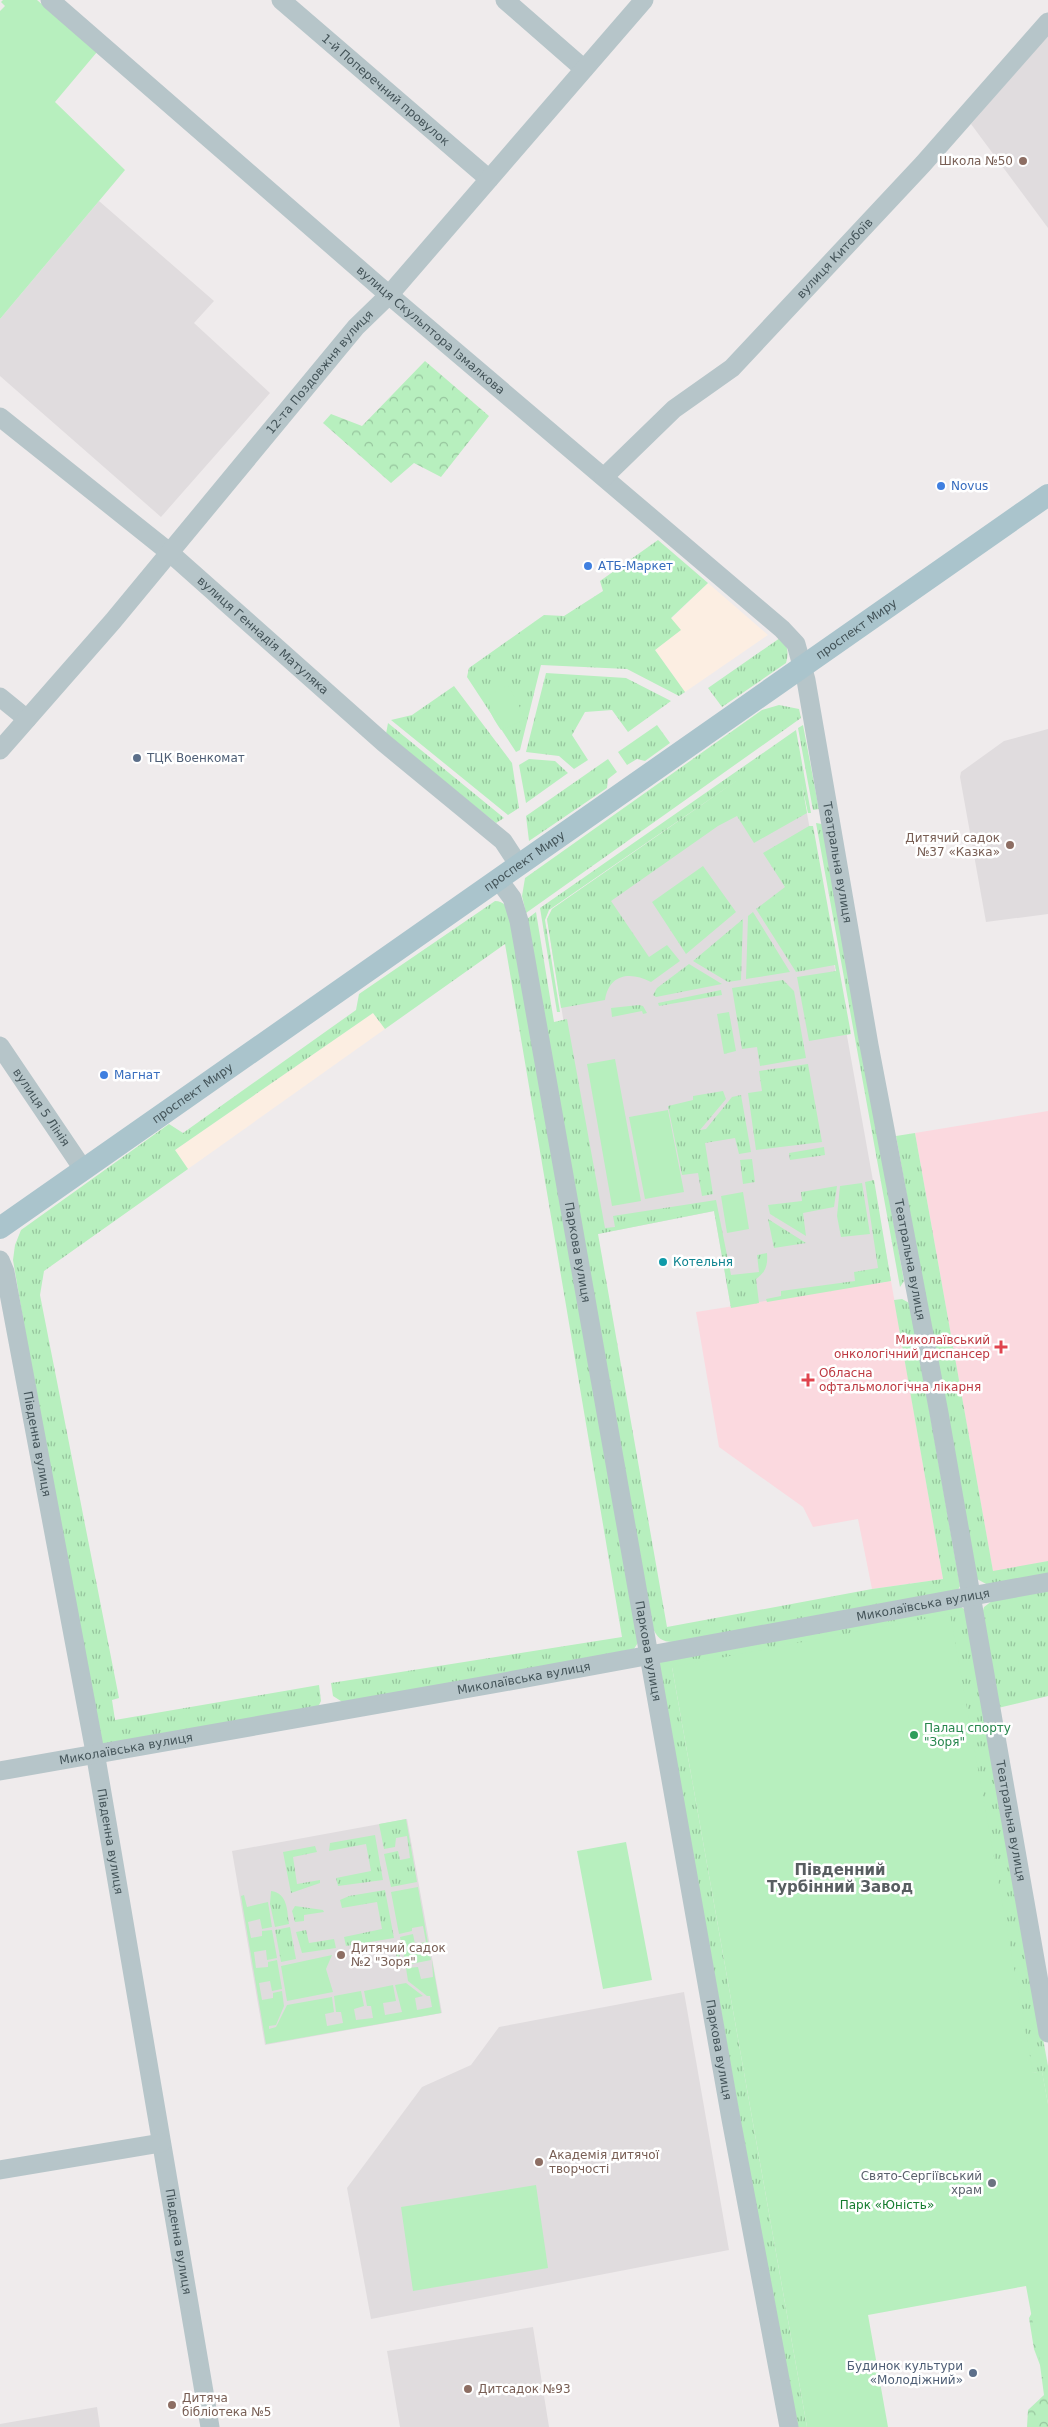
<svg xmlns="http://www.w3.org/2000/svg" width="1048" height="2427" viewBox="0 0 1048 2427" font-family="'DejaVu Sans',sans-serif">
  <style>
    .commercial { fill: #fceee2 }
    .education { fill: #e0dcde }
    .medical { fill: #fbd9df }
    .grass { fill: url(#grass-tufts) }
    .forest { fill: url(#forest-crowns) }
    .park { fill: #b7efbe }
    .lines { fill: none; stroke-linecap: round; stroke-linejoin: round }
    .minor { stroke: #b6c5c9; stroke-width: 19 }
    .major { stroke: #aac4cc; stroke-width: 22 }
    .education-dot { fill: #8d6e63; stroke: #fff; stroke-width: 2 }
    .shop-dot { fill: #3f7fe0; stroke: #fff; stroke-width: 2 }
    .service-dot { fill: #5c6f8a; stroke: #fff; stroke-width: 2 }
    .culture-dot { fill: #0f9aa8; stroke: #fff; stroke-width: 2 }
    .health-dot { fill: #e0444e; stroke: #fff; stroke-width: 2 }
    .leisure-dot { fill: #2e9e5b; stroke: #fff; stroke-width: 2 }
    .worship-dot { fill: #6b7280; stroke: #fff; stroke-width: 2 }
    .labels { text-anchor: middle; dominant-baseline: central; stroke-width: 5; stroke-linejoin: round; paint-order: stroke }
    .street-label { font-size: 12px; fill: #445459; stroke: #fff }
    .education-label { font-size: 12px; fill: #785e54; stroke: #fff; text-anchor: start }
    .shop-label { font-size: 12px; fill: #366cbe; stroke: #fff; text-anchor: start }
    .service-label { font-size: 12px; fill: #4e5e75; stroke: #fff; text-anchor: start }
    .culture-label { font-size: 12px; fill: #0d838f; stroke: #fff; text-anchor: start }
    .health-label { font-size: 12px; fill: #be3a42; stroke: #fff; text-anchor: end }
    .leisure-label { font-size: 12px; fill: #27864d; stroke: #fff; text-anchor: start }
    .worship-label { font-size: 12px; fill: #5b616d; stroke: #fff; text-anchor: end }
    .park-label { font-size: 12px; fill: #147b2d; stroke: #fff }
    .quarter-label { font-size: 15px; font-weight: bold; fill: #585e61; stroke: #fff }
  </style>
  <defs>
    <pattern id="grass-tufts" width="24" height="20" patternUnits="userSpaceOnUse" patternTransform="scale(1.25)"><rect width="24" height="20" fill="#b7efbe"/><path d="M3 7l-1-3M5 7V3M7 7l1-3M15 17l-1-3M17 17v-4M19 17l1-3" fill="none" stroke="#96c49d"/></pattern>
    <pattern id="forest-crowns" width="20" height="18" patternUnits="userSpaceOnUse" patternTransform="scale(1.25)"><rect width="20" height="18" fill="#b7efbe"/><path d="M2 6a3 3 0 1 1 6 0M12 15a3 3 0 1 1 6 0" fill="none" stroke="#96c49d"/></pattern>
  </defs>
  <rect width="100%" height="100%" fill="#efebec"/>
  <!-- commercial -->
  <path class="commercial" d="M708 583 768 635 685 692 655 650 680 630 671 619Z
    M373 1013 385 1029 188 1169 175 1150Z"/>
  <!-- education -->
  <path class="education" d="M1048 35V228L971 124Z
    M99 201 214 301 194 323 270 393 161 517 0 376V319Z
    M1048 729V914L986 922 960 777 961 772 1004 741Z
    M794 741 891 1281 731 1308 714 1211 598 1234 547 919 552 909Z
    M407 1819 442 2013 265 2045 232 1851Z
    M684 1992 729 2250 371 2319 347 2188 422 2087 471 2065 499 2027Z
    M533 2327 549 2427H400L387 2351Z
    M97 2407 100 2427H0V2424Z"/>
  <!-- medical -->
  <path class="medical" d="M1048 1111V1561L993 1572 915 1133Z
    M891 1281 943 1579 872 1589 858 1519 813 1527 803 1507 719 1447 696 1312Z"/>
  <!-- grass -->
  <path class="grass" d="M658 540 708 583 671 618 681 630 655 650 685 692 679 696 627 669 541 665 520 750 516 752 467 677 469 668 544 615 564 616 603 591 600 581Z
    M780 638C788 645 789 652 786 663L722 707 708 688Z
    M546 673 626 678 671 701 628 732 612 710 585 712 572 735 588 760 574 769 559 756 526 752Z
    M454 686 512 763 519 808 508 815 391 720 412 715Z
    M779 705 799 709 801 718 526 913 522 896 525 878 762 710Z
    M388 723 504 818 496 823 389 738 386 734Z
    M657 725 670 743 645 761 637 759 627 765 618 752Z
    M803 725 819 809 813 810 798 728Z
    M796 730 811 813H808L802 785 807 813 754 843 737 816 718 826 611 901 649 957 667 945 680 961 651 982C630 971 609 974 605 1000L561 1008 547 919 552 909 742 777 549 910 545 920 560 1012H557L540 908Z
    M529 759 555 761 568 773 526 803 519 765Z
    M608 759 617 772 608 779 607 788 529 841 526 816Z
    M816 823 822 824 904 1281 900 1287Z
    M809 826H813L851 1034 809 1041 797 977 836 971 835 965 796 972 756 909 785 887 763 853Z
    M703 866 736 912 686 954 652 902Z
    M495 901C509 901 510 917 513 929L639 1641 634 1649 344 1703 333 1696 331 1683 622 1637 505 944 385 1029 373 1013 175 1150 188 1169 44 1271 40 1295 119 1698 112 1700 115 1720 319 1685 321 1701 318 1707 103 1745 95 1741 13 1260 15 1245 21 1230 169 1124 183 1133 356 1010 359 994Z
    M536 912 554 1022 567 1019 605 1228 615 1227 613 1216 716 1200 731 1275 759 1272 757 1255 767 1253C768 1265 766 1272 756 1279L759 1303 731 1308 714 1211 598 1234 667 1627 872 1589 943 1579 894 1300 902 1299 911 1304 960 1586 958 1590 674 1642C661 1642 657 1638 652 1626L527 919Z
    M753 912 790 972 746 979 748 916Z
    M743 919 741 980 728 982 693 961Z
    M689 964 722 984 656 997 653 995 657 988Z
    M783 980 794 991 806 1058 760 1066 757 1047 742 1049 732 988Z
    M721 990 722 995 659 1006 658 1003Z
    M639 1005 643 1006 647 1013 643 1014 642 1011 612 1017 611 1008Z
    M729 1012 736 1051 724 1054 717 1014Z
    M808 1064 822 1142 756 1150 748 1093 762 1091 759 1071Z
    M723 1091 726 1099 700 1130 706 1129 732 1097 741 1095 751 1152 739 1154 735 1138 705 1143 713 1194 702 1196 698 1173 682 1175 668 1106 693 1100V1096Z
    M915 1133 993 1571 1048 1561V1575L988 1585 977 1579 896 1136Z
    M824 1147 825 1155 790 1160 789 1153Z
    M752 1159 755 1182 743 1184 740 1160Z
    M874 1180 891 1281 767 1302 766 1299 781 1296V1291L855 1281 854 1272 878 1268 865 1182Z
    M862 1183 870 1234 841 1237 837 1216 840 1186Z
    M837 1186 834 1207 803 1213 806 1236 770 1214 768 1205 802 1201 801 1192Z
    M768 1219 806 1243 774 1248Z
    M1048 1591V1696L998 1708 981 1618 984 1607 992 1601Z
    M960 1606 965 1610 1048 2066V2104L1042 2072 1033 2073 672 1667 807 2427H795L659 1664 662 1661Z
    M406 1819 417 1882 391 1887 384 1854 398 1851 400 1860 410 1858 407 1836 396 1838 395 1847 384 1849 379 1824Z
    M375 1835 383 1880 338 1886 336 1878 371 1871 366 1844 329 1851 330 1843Z
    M315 1846 317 1852 293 1857 297 1884 320 1880V1883L291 1893 283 1852Z
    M385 1890 394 1938 346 1946 344 1937 382 1929 377 1902 342 1908 340 1900 349 1896Z
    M271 1891C288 1893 287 1911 289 1924L275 1927 270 1904Z
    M295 1906 323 1910 324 1912 304 1915V1921L295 1922 292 1911Z
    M290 1927 296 1959 281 1962 275 1930Z
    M306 1930 309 1943 334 1939 336 1948 302 1953 296 1932Z
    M397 1943 402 1968H399L396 1954 390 1950 354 1955 353 1951Z"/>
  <!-- forest -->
  <path class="forest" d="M425 361 489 416 441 477 414 463 391 483 323 423 331 414 362 426Z
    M1048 2302V2427H1027L1028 2410 1044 2395 1040 2365 1034 2349 1029 2318 1034 2309Z"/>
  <!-- park -->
  <path class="park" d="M3 0H37L97 52 55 102 125 170 0 319V11L5 6 1 2Z
    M508 685 526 719 501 730C493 718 487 710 490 695Z
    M615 1059 641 1201 612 1206 587 1064Z
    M668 1110 684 1192 645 1199 629 1117Z
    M743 1192 749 1229 727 1233 721 1196Z
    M950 1614 1033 2073 1042 2071 1048 2104V2404L1026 2286 868 2315 888 2427H807L672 1667Z
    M626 1842 652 1980 603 1989 577 1851Z
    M418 1887 431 1960 406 1965 400 1937 413 1934 415 1944 426 1942 423 1926 412 1928V1931L399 1934 391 1892Z
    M244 1895 247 1907 268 1902 272 1927 262 1929 260 1919 248 1922 251 1938 262 1936V1931L272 1930 277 1958 267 1960 266 1950 254 1952 256 1968 268 1967V1962L277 1960 282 1989 272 1991 270 1981 259 1983 262 2000 273 1998V1993L282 1991 284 2006 276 2025 269 2026V2029L276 2027 287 2005 332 1997 334 2012 325 2014 327 2026 343 2023 341 2012H336L334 1996 361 1991 364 2006 354 2009 356 2020 373 2018 371 2006H367L364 1991 393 1985 396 2001 383 2003 385 2015 402 2012 395 1985 406 1983 423 1996 415 1998 417 2010 432 2007 430 1996H427L408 1981 406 1968 418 1967 421 1979 433 1977 432 1960 441 2013 266 2044 241 1896Z
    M332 1955 326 1969 333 1992 287 2001 281 1966Z
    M536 2185 548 2268 413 2291 401 2207Z"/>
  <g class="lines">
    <!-- minor -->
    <g class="minor">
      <path id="s1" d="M50 0 389 295 782 629 796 644 806 680 869 1045 939 1413 1048 2033"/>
      <path id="s2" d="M281 0 489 179"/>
      <path d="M505 0 584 69"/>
      <path id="s3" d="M0 417 169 552 384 743 503 841 518 864"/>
      <path id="s4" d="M604 477 674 409 732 368 923 164 1048 22"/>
      <path d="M0 697 27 719"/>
      <path id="s5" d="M0 750 113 621 356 327 389 295 644 0"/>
      <path id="s6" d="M498 879 512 898 519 921 731 2119 789 2427"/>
      <path id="s7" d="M0 1046 83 1169"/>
      <path id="s8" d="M0 1260 5 1272 95 1752 210 2427"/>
      <path id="s9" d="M0 1771 493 1684 1048 1582"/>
      <path d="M0 2170 161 2143"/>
    </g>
    <!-- major -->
    <path class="major" id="s10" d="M0 1228 1048 495"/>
  </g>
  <!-- markers -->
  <g class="education-dot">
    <circle cx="1023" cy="161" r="5"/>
    <circle cx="1010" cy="845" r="5"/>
    <circle cx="341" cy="1955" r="5"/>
    <circle cx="539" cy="2162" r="5"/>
    <circle cx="468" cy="2389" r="5"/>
    <circle cx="172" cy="2405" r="5"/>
  </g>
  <g class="shop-dot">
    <circle cx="941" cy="486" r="5"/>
    <circle cx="588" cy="566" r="5"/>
    <circle cx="104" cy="1075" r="5"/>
  </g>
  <g class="service-dot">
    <circle cx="137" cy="758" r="5"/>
    <circle cx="973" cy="2373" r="5"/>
  </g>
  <circle class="culture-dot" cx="663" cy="1262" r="5"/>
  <g class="health-dot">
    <path d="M998.5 1339.5h5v5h5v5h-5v5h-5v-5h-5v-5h5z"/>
    <path d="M805.5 1372.5h5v5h5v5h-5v5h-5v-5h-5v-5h5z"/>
  </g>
  <circle class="leisure-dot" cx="914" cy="1735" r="5"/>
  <circle class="worship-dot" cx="992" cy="2183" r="5"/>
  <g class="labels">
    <!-- street labels -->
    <g class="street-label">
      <text stroke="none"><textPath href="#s2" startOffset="138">1-й Поперечний провулок</textPath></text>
      <text stroke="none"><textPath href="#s4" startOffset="319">вулиця Китобоїв</textPath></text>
      <text stroke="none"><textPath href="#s1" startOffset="504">вулиця Скульптора Ізмалкова</textPath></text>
      <text stroke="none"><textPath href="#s5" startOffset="495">12-та Поздовжня вулиця</textPath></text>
      <text stroke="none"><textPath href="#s10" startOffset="1045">проспект Миру</textPath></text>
      <text stroke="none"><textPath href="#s3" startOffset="342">вулиця Геннадія Матуляка</textPath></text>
      <text stroke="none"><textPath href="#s10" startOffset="640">проспект Миру</textPath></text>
      <text stroke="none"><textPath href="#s1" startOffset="1208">Театральна вулиця</textPath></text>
      <text stroke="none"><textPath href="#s10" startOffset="235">проспект Миру</textPath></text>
      <text stroke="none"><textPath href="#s7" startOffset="74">вулиця 5 Лінія</textPath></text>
      <text stroke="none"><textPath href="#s6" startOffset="384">Паркова вулиця</textPath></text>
      <text stroke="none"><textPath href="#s1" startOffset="1612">Театральна вулиця</textPath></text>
      <text stroke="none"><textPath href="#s8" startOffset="188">Південна вулиця</textPath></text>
      <text stroke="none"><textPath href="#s9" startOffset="938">Миколаївська вулиця</textPath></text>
      <text stroke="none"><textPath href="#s6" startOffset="789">Паркова вулиця</textPath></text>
      <text stroke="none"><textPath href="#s9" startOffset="532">Миколаївська вулиця</textPath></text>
      <text stroke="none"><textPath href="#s9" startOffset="128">Миколаївська вулиця</textPath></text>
      <text stroke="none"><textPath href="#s1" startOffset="2182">Театральна вулиця</textPath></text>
      <text stroke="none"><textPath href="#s8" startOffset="592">Південна вулиця</textPath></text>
      <text stroke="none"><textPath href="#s6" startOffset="1194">Паркова вулиця</textPath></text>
      <text stroke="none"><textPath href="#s8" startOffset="998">Південна вулиця</textPath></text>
    </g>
    <!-- education labels -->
    <g class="education-label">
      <text x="1013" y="161" text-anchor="end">Школа №50</text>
      <text x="1000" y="838" text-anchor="end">Дитячий садок<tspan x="1000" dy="14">№37 «Казка»</tspan></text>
      <text x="351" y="1948">Дитячий садок<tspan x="351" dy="14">№2 "Зоря"</tspan></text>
      <text x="549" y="2155">Академія дитячої<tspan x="549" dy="14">творчості</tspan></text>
      <text x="478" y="2389">Дитсадок №93</text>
      <text x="182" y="2398">Дитяча<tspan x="182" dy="14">бібліотека №5</tspan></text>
    </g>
    <!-- shop labels -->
    <g class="shop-label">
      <text x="951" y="486">Novus</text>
      <text x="598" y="566">АТБ-Маркет</text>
      <text x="114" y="1075">Магнат</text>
    </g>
    <!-- service labels -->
    <g class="service-label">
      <text x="147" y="758">ТЦК Военкомат</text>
      <text x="963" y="2366" text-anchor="end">Будинок культури<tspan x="963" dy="14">«Молодіжний»</tspan></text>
    </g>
    <!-- culture labels -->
    <g class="culture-label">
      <text x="673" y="1262">Котельня</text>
    </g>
    <!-- health labels -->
    <g class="health-label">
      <text x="990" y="1340">Миколаївський<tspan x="990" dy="14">онкологічний диспансер</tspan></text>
      <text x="819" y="1373" text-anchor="start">Обласна<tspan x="819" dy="14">офтальмологічна лікарня</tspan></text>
    </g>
    <!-- leisure labels -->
    <g class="leisure-label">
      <text x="924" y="1728">Палац спорту<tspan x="924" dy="14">"Зоря"</tspan></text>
    </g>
    <!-- worship labels -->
    <g class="worship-label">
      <text x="982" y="2176">Свято-Сергіївський<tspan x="982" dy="14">храм</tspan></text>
    </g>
    <!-- park labels -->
    <g class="park-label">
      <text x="887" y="2205">Парк «Юність»</text>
    </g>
    <!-- quarter labels -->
    <g class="quarter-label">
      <text x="840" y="1870">Південний<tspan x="840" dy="17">Турбінний Завод</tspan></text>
    </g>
  </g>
</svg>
